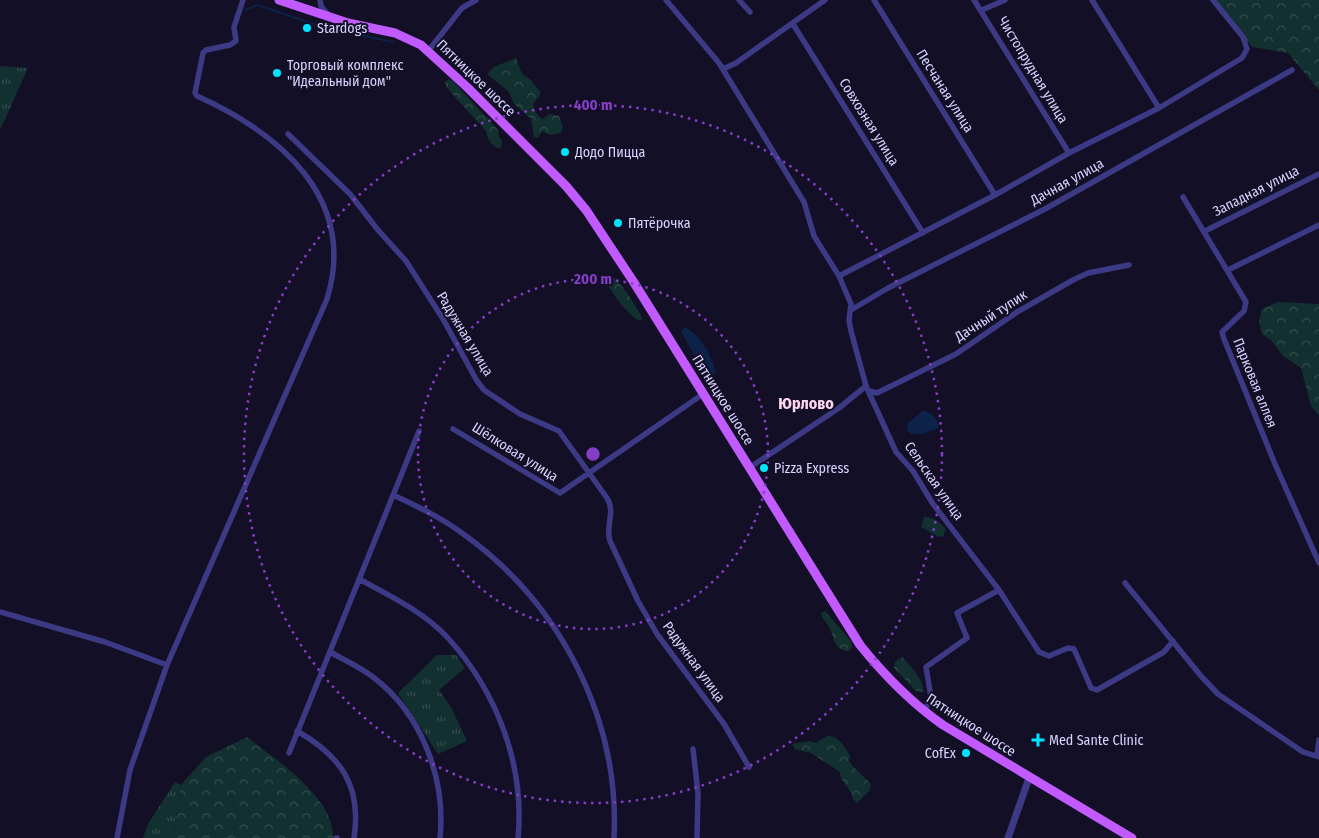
<svg xmlns="http://www.w3.org/2000/svg" width="1319" height="838" viewBox="0 0 1319 838" font-family="'Fira Sans Condensed',sans-serif">
  <style>
    .grass { fill: url(#grass-tufts) }
    .forest { fill: url(#forest-crowns) }
    .pitch { fill: #12302f }
    .water { fill: #0c2248 }
    .lines { fill: none; stroke-linecap: round; stroke-linejoin: round }
    .stream { stroke: #0c2248; stroke-width: 2 }
    .minor { stroke: #3d3a85; stroke-width: 5.5 }
    .tertiary { stroke: #3d3a85; stroke-width: 7 }
    .primary { stroke: #c25bff; stroke-width: 9 }
    .ring { fill: none; stroke: #843dc5; stroke-width: 2.5; stroke-dasharray: 2.5 5 }
    .poi-dot { fill: #00e5ff; stroke: #130f26; stroke-width: 2 }
    .labels { text-anchor: middle; dominant-baseline: central; stroke-width: 4; stroke-linejoin: round; paint-order: stroke }
    .poi-label { font-size: 14px; fill: #d9d4ff; stroke: #130f26; text-anchor: start }
    .street-label { font-size: 14px; fill: #d9d4ff; stroke: #130f26 }
    .quarter-label { font-size: 16px; font-weight: bold; fill: #ffd6f0; stroke: #130f26 }
    .centre { fill: #843dc5; stroke: #130f26; stroke-width: 2.5 }
    .ring-label { font-size: 15px; text-anchor: middle; font-weight: bold; fill: #843dc5; stroke: #130f26; stroke-width: 4; stroke-linejoin: round; paint-order: stroke }
  </style>
  <defs>
    <pattern id="grass-tufts" width="24" height="20" patternUnits="userSpaceOnUse" patternTransform="scale(1.25)"><rect width="24" height="20" fill="#12302f"/><path d="M3 7l-1-3M5 7V3M7 7l1-3M15 17l-1-3M17 17v-4M19 17l1-3" fill="none" stroke="#344d4e"/></pattern>
    <pattern id="forest-crowns" width="20" height="18" patternUnits="userSpaceOnUse" patternTransform="scale(1.25)"><rect width="20" height="18" fill="#12302f"/><path d="M2 6a3 3 0 1 1 6 0M12 15a3 3 0 1 1 6 0" fill="none" stroke="#344d4e"/></pattern>
  </defs>
  <rect width="100%" height="100%" fill="#130f26"/>
  <!-- grass -->
  <path class="grass" d="M0 66 28 68 0 130Z
    M437 655H456L465 668 439 690 451 707 467 741 438 754 398 693Z
    M175 782 181 785 174 830 177 838H143L148 824Z"/>
  <!-- forest -->
  <path class="forest" d="M1216 0H1319V90L1288 53 1252 47Z
    M516 58 522 74 530 79 541 93 533 104 536 113 542 119 550 114 559 116 563 128 561 133 550 135 542 131 538 138 534 137 531 119 514 104 509 92 487 74 494 67Z
    M449 79 452 80 498 130 499 137 502 141 501 148C492 149 487 138 486 131L446 87 445 82Z
    M607 274C617 275 637 307 642 318L641 321C630 319 607 287 604 277Z
    M1278 302 1319 304V416L1311 406 1301 368 1283 356 1272 341 1262 334 1259 321 1262 309Z
    M825 611 851 641 852 647 849 651C832 651 835 634 827 624 824 619 822 619 821 613Z
    M902 657C910 665 925 681 923 692L916 691 894 668 895 662Z
    M827 736C840 736 843 746 850 755L849 761C854 769 864 776 871 784L870 790 857 803 853 799C852 788 840 783 840 772L811 753 795 749 792 744 810 741 816 743Z
    M247 737C275 759 335 798 333 838H177L174 830 181 785 206 757Z"/>
  <!-- pitch -->
  <path class="pitch" d="M924 517C931 516 943 523 946 530L943 536 938 537 921 527Z"/>
  <!-- water -->
  <path class="water" d="M685 327C702 337 710 353 716 372L712 375 704 374 681 331Z
    M922 411C931 411 939 419 939 428L922 434H910L907 429 908 423Z"/>
  <g class="lines">
    <!-- stream -->
    <path class="stream" d="M245 10 258 5 322 27 393 42"/>
    <!-- minor -->
    <path class="minor" d="M320 0 321 6 329 16
      M666 0 719 63 804 202 814 236 839 276 851 304 849 320 851 331 866 386 896 452 913 471 933 504 999 590 1039 652 1049 656 1068 648 1074 649 1091 688 1097 690 1164 652 1173 641
      M739 0 750 12
      M874 0 995 195
      M974 0 1069 153
      M1092 0 1159 108
      M982 10 1005 0
      M793 24 923 233
      M429 50 462 8 476 0
      M723 69 736 63 825 0
      M288 134 350 194 378 230 406 261 443 319 477 381 484 390 520 414 559 431 607 498C616 513 605 525 610 541L638 601 657 634 724 724 749 767
      M1183 197 1246 302 1244 311 1222 332 1224 339 1275 464 1319 563
      M1205 231 1319 174
      M1228 270 1319 225
      M839 276 995 195 1069 153 1159 108 1242 58 1247 49 1243 37 1213 0
      M851 310 888 288 1045 209 1292 70
      M870 391 877 393 956 354 1017 312 1073 280 1088 273 1129 265
      M453 429 560 493 703 394
      M749 468 839 408 866 386
      M393 495C419 507 444 519 466 536 561 605 620 720 614 838
      M359 579C390 596 424 612 448 638 497 692 525 765 518 838
      M1125 583 1201 676 1218 694 1303 752 1319 757
      M0 612 105 642 167 665
      M330 652C344 660 360 667 373 677 422 714 446 779 440 838
      M924 712 931 697 926 667 967 638 957 613 999 590
      M297 731C341 756 362 786 354 838
      M693 749 698 793 697 838
      M289 753 419 431
      M1317 756 1319 740
      M117 838 130 770 167 665 327 299C358 198 279 133 197 96L195 93 203 53 206 50 230 45 236 41 234 27 243 0
      M336 838H337"/>
    <!-- tertiary -->
    <path class="tertiary" d="M1008 838 1029 778"/>
    <!-- primary -->
    <path class="primary" d="M279 0 348 23 395 33 421 45 468 88 566 186 586 210 633 281 860 645C885 676 910 702 943 725L1132 838"/>
  </g>
  <!-- distance rings -->
  <g class="ring">
    <circle cx="593" cy="454" r="175"/>
    <circle cx="593" cy="454" r="349"/>
  </g>
  <!-- markers -->
  <g class="poi-dot">
    <circle cx="307" cy="28" r="5"/>
    <circle cx="277" cy="73" r="5"/>
    <circle cx="565" cy="152" r="5"/>
    <circle cx="618" cy="223" r="5"/>
    <circle cx="764" cy="468" r="5"/>
    <path d="M1035.5 732.5h5v5h5v5h-5v5h-5v-5h-5v-5h5z"/>
    <circle cx="966" cy="753" r="5"/>
  </g>
  <g class="labels">
    <!-- poi labels -->
    <g class="poi-label">
      <text x="317" y="28">Stardogs</text>
      <text x="287" y="65">Торговый комплекс<tspan x="287" dy="16">"Идеальный дом"</tspan></text>
      <text x="575" y="152">Додо Пицца</text>
      <text x="628" y="223">Пятёрочка</text>
      <text x="774" y="468">Pizza Express</text>
      <text x="1049" y="740">Med Sante Clinic</text>
      <text x="956" y="753" text-anchor="end">CofEx</text>
    </g>
    <!-- street labels -->
    <g class="street-label">
      <text transform="translate(1033 70) rotate(59)">Чистопрудная улица</text>
      <text transform="translate(476 78) rotate(44)">Пятницкое шоссе</text>
      <text transform="translate(945 91) rotate(58)">Песчаная улица</text>
      <text transform="translate(869 122) rotate(58)">Совхозная улица</text>
      <text transform="translate(1067 182) rotate(-29)">Дачная улица</text>
      <text transform="translate(1256 191) rotate(-27)">Западная улица</text>
      <text transform="translate(991 316) rotate(-33)">Дачный тупик</text>
      <text transform="translate(465 334) rotate(59)">Радужная улица</text>
      <text transform="translate(1255 383) rotate(68)">Парковая аллея</text>
      <text transform="translate(723 400) rotate(58)">Пятницкое шоссе</text>
      <text transform="translate(515 452) rotate(32)">Шёлковая улица</text>
      <text transform="translate(934 481) rotate(55)">Сельская улица</text>
      <text transform="translate(694 662) rotate(54)">Радужная улица</text>
      <text transform="translate(971 725) rotate(33)">Пятницкое шоссе</text>
    </g>
    <!-- quarter labels -->
    <g class="quarter-label">
      <text x="806" y="403">Юрлово</text>
    </g>
  </g>
  <circle cx="593" cy="454" r="8" class="centre"/>
  <g class="ring-label">
    <text x="593" y="110">400 m</text>
    <text x="593" y="284">200 m</text>
  </g>
</svg>
